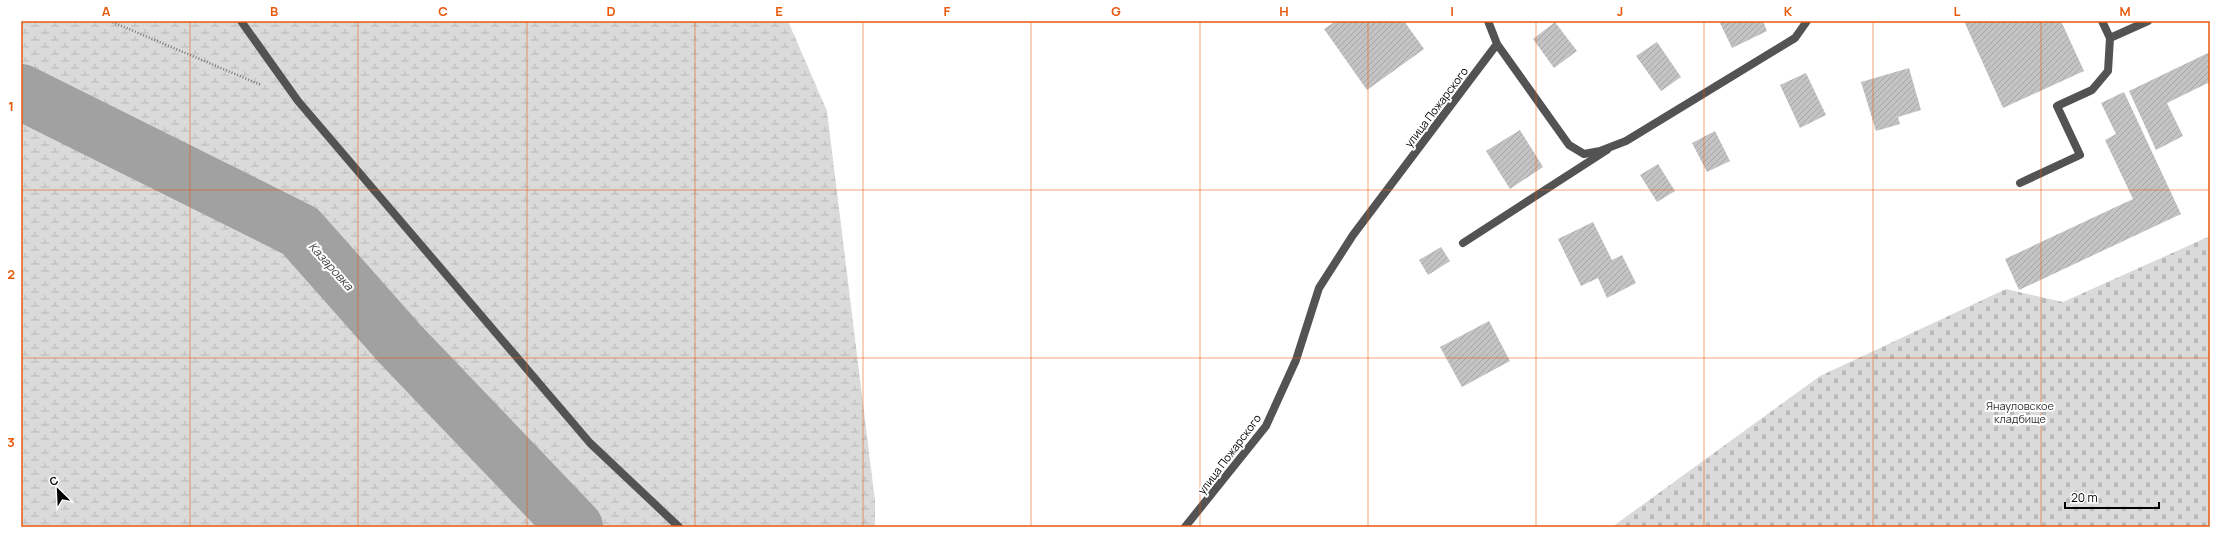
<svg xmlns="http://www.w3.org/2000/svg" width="2231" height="548" viewBox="0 0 2231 548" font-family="Manrope,sans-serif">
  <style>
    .wetland { fill: url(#wetland-marsh) }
    .cemetery { fill: url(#cemetery-stones) }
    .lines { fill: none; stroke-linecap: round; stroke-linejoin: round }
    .river { stroke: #a1a1a1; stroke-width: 56 }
    .building { fill: url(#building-hatch) }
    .path { stroke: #757575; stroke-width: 2.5; stroke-dasharray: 1 2; stroke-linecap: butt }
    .lane { stroke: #535353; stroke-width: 8 }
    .street { stroke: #535353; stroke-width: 8 }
    .grid { fill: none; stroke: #e8590c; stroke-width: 1; stroke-opacity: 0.55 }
    .labels { text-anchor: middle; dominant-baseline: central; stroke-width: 4; stroke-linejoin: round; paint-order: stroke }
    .street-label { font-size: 11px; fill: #000; stroke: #fff }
    .park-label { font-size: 11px; fill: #313131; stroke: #fff }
    .water-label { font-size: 12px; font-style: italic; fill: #424242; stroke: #fff }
    .neatline { fill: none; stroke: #e8590c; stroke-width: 1.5 }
    .grid-label { font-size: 13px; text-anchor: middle; font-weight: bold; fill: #e8590c }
  </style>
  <defs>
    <pattern id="wetland-marsh" width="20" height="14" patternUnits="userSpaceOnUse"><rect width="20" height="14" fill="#dadada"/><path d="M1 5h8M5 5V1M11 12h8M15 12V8" fill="none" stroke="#b9b9b9"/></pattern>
    <pattern id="cemetery-stones" width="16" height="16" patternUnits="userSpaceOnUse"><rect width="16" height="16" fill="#dadada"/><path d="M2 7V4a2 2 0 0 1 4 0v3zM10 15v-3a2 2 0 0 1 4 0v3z" fill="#b9b9b9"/></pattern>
    <pattern id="building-hatch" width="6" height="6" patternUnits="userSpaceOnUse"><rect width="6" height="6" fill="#c3c3c3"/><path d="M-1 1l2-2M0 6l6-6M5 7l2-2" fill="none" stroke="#a6a6a6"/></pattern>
  </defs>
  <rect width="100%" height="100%" fill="#fff"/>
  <!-- wetland -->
  <path class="wetland" d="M21 21H788L827 111 875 501V527H21Z"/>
  <!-- cemetery -->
  <path class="cemetery" d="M2210 236V527H1612L1820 376 2006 289 2063 302Z"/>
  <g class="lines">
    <!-- river -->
    <path class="river" d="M21 92 300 231 400 344 575 527"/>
  </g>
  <!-- building -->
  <path class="building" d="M1336 21H1404L1424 49 1367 90 1324 29Z
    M1719 21H1763L1767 31 1732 48Z
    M1964 21H2061L2084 71 2003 108Z
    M1555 22 1577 51 1554 68 1533 39Z
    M1657 42 1681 77 1661 91 1636 56Z
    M2210 52V82L2167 103 2183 136 2156 150 2129 91Z
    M1909 68 1921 110 1898 117 1900 124 1876 131 1861 82Z
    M1806 73 1826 115 1800 128 1780 85Z
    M2124 92 2181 214 2019 290 2005 259 2133 199 2105 140 2116 134 2101 103Z
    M1520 130 1543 167 1510 189 1486 151Z
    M1715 131 1730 161 1707 172 1692 143Z
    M1658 164 1675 191 1657 202 1640 175Z
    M1593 222 1612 260 1622 255 1636 283 1607 298 1598 278 1581 286 1558 239Z
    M1441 247 1450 261 1428 275 1419 260Z
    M1489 321 1510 361 1462 387 1440 347Z"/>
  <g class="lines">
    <!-- path -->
    <path class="path" d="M110 21 261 85"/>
    <!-- lane -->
    <path class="lane" d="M241 21 298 101 590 443 679 527
      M2102 21 2110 38 2148 21
      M2020 183 2080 155 2057 106 2092 90 2108 71 2110 38
      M1463 243 1607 150"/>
    <!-- street -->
    <path class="street" d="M1488 21 1497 44 1569 145 1584 154 1600 151 1626 141 1795 38 1807 21
      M1185 527 1266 426 1296 360 1319 288 1353 235 1497 44"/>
  </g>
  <!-- grid -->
  <path class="grid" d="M190 21V527M358 21V527M527 21V527M695 21V527M863 21V527M1031 21V527M1200 21V527M1368 21V527M1536 21V527M1704 21V527M1873 21V527M2041 21V527M21 190H2210M21 358H2210"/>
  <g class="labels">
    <!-- street labels -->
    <g class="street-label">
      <text transform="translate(1436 107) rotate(-53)">улица Пожарского</text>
      <text transform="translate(1229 454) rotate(-53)">улица Пожарского</text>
    </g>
    <!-- park labels -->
    <g class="park-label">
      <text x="2020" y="405">Янауловское<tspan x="2020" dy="13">кладбище</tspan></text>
    </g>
    <!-- water labels -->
    <g class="water-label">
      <text transform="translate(331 266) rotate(48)">Казаровка</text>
    </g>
  </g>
  <!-- border -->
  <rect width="2231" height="548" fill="none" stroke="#ffffff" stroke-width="44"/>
  <!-- north arrow -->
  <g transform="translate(58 490) rotate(336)" stroke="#ffffff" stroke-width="3" paint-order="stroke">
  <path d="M0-3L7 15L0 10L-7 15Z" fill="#000000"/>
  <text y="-6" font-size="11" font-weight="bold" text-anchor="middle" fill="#000000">С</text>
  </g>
  <!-- scale -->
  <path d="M2065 502v6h94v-6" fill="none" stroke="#000000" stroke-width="2"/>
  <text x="2071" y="502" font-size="12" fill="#000000" stroke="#ffffff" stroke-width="3" paint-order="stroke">20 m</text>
  <rect x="22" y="22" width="2187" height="504" class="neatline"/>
  <g class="grid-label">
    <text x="106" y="16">A</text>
    <text x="274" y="16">B</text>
    <text x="443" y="16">C</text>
    <text x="611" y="16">D</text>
    <text x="779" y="16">E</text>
    <text x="947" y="16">F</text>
    <text x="1116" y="16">G</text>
    <text x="1284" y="16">H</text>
    <text x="1452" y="16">I</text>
    <text x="1620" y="16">J</text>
    <text x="1788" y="16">K</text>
    <text x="1957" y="16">L</text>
    <text x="2125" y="16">M</text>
    <text x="11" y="111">1</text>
    <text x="11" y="279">2</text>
    <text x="11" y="447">3</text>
  </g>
</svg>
